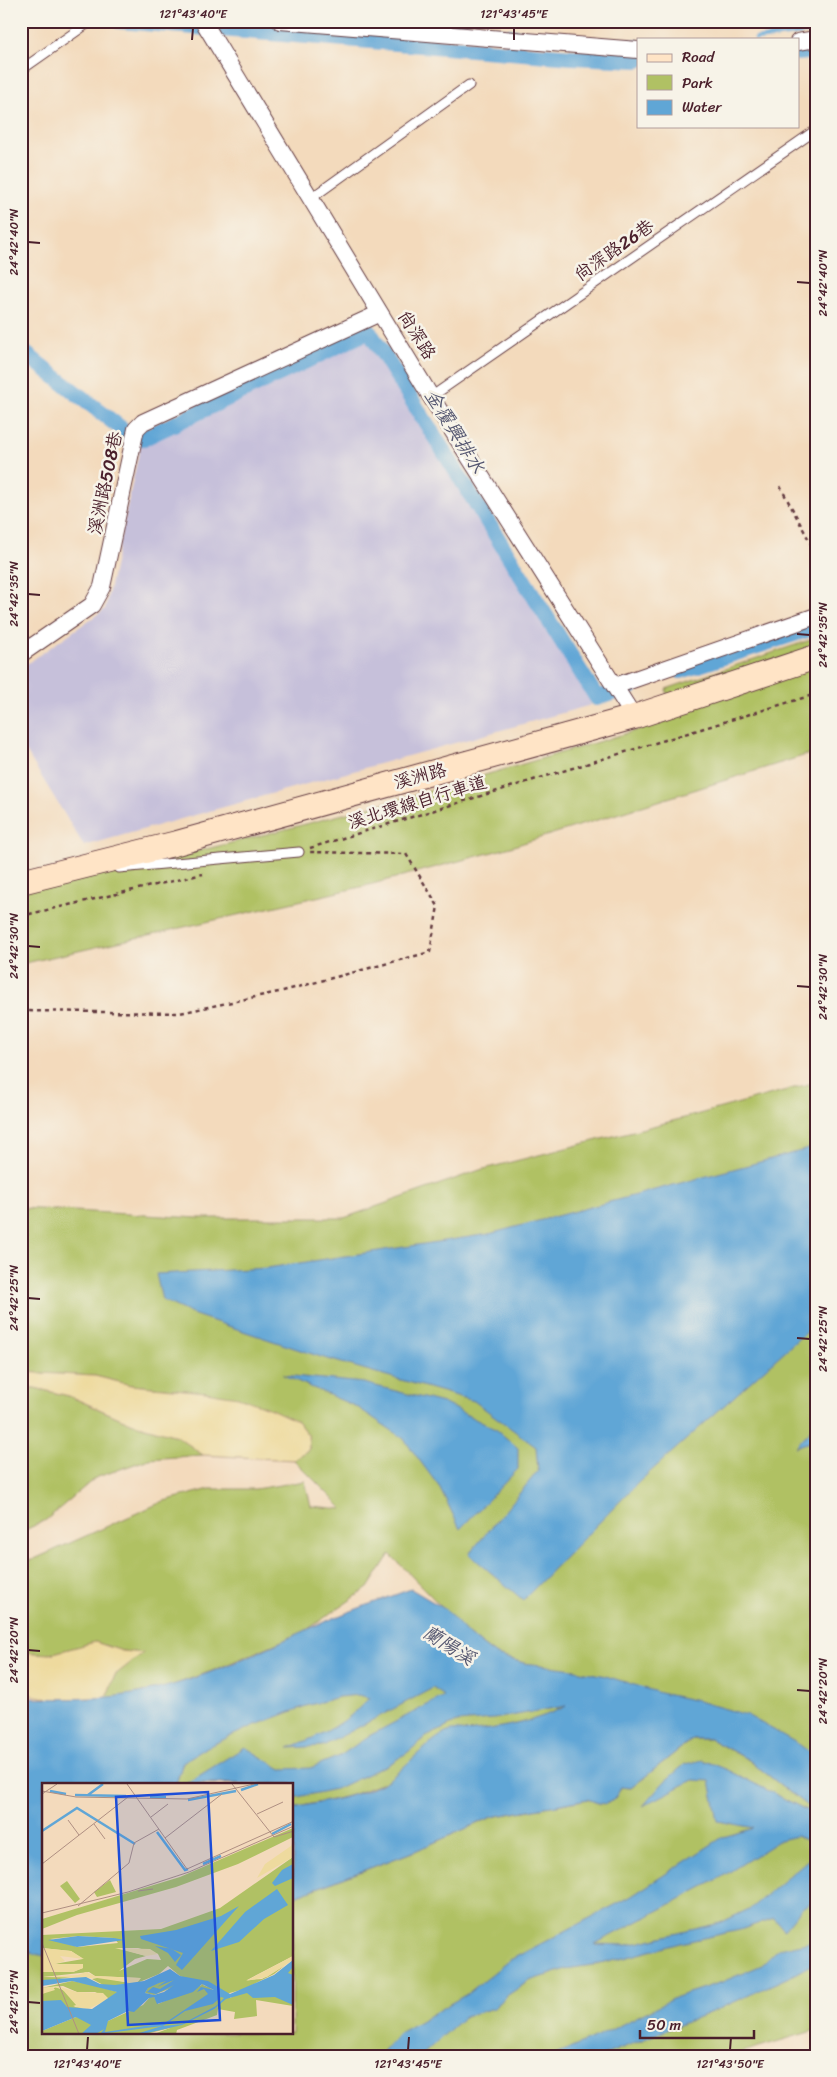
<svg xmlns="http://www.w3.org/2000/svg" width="837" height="2077" viewBox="0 0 837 2077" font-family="Sriracha,'LXGW WenKai TC',sans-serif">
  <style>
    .industrial { fill: #c6c0da }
    .green { fill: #b0c164; stroke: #7d7048 }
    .sand { fill: #eeda9e; stroke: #9c7c64 }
    .water { fill: #60a6d6; stroke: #556280 }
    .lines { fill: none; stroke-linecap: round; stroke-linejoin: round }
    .stream { stroke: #60a6d6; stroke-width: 4.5 }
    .canal { stroke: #60a6d6; stroke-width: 16 }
    .lane-casing { stroke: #633b41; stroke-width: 11 }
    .street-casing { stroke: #633b41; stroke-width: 18 }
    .secondary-casing { stroke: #633b41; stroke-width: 26 }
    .path { stroke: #633b41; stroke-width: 2.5; stroke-dasharray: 4 4; stroke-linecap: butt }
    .lane { stroke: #fff; stroke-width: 9 }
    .street { stroke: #fff; stroke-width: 16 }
    .secondary { stroke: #ffe4c6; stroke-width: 24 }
    .ticks { fill: none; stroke: #4a1f2b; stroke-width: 2 }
    .labels { text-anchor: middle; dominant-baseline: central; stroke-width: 5; stroke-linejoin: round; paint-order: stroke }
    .street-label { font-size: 18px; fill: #4a1f2b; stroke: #f7f3e8 }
    .water-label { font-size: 19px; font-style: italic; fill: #53556f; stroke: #f7f3e8 }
    .inset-river { fill: none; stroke: #60a6d6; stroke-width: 2.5 }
    .inset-road { fill: none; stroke: #af8f82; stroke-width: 1 }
    .view { fill: #1d4ed8; fill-opacity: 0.15; stroke: #1d4ed8; stroke-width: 2.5 }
    .inset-edge { fill: none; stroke: #4a1f2b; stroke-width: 2.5 }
    .neatline { fill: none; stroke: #4a1f2b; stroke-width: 2 }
    .ticks-label { font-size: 12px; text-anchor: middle; fill: #4a1f2b }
  </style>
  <rect width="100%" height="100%" fill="#f7f3e8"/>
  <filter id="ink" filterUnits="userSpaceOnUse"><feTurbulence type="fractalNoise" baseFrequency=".02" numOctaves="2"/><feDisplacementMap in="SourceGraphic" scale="10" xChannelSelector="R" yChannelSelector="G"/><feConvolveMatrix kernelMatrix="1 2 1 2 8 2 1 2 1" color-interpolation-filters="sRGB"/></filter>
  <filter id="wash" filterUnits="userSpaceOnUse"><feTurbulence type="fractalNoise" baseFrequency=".0096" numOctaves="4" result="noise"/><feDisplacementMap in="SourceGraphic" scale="20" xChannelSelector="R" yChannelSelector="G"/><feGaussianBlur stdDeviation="1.12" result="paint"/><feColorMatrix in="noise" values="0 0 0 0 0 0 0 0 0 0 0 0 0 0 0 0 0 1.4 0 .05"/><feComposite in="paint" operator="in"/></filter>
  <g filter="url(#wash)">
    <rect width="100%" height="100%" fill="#f3dabc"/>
    <!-- industrial -->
    <path class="industrial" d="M367 338 585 688 591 705 84 846 21 743V668L105 609 141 443Z"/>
    <!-- green -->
    <path class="green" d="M816 638V752L504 849 365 886 21 964V891C241 845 459 785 673 719L666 689Z
      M816 1082V1776L524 1663 496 1655 469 1635 390 1554 368 1588 305 1631 212 1671 167 1687 138 1693 106 1698 115 1675 142 1653 122 1651 95 1642 50 1654 21 1652V1562L32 1560 164 1501 210 1489H255L305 1481 311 1506 343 1509 294 1460 309 1449 308 1435 297 1421 206 1392 131 1385 95 1376 21 1372V1208L198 1218H344L480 1170 688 1117Z
      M21 1387 35 1388 69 1396 131 1423 177 1436 203 1455 149 1459 95 1478 46 1520 21 1532Z
      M389 1674 569 1705 533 1741 385 1782 349 1796 293 1808 292 1784H176L183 1762 206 1739Z
      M692 1739H710L749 1760 816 1813V1815L729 1771 796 1836 816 1844V2030L729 2056H21V1934L44 1914V2033H292L293 1897 415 1851 492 1817 588 1799 600 1804 621 1787 631 1788Z"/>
    <!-- sand -->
    <path class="sand" d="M21 1372 95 1376 131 1385 206 1392 238 1397 271 1409 297 1421 308 1435 309 1449 294 1460 203 1455 177 1436 131 1423 69 1396 35 1388 21 1387Z
      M95 1642 122 1651 143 1653 115 1675 106 1698 51 1699 21 1693V1652L50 1654Z"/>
    <!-- water -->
    <path class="water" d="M816 1147V1323L640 1481 523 1600 469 1554 538 1471 536 1447 474 1401 321 1357 192 1314 162 1300 156 1274 267 1268 489 1234Z
      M283 1375 364 1383 443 1403 497 1430 518 1448V1469L460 1529 440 1488 403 1438 357 1407Z
      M816 1424V1440L795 1447Z
      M411 1589 445 1609 469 1635 496 1655 524 1663 566 1668 606 1676 660 1693 698 1701 747 1715 800 1745 816 1757V1813L749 1760 710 1739H692L631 1788 621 1787C613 1806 605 1807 588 1799L492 1817 415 1851 293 1897V1808C321 1802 364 1796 388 1780 405 1768 431 1738 448 1732 455 1729 466 1733 474 1731 507 1727 537 1721 566 1706L494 1719 457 1722 426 1737 407 1753 391 1763 336 1789 293 1798 292 1784 187 1783 245 1747 281 1769 310 1768 340 1756 367 1737 444 1696 433 1688 323 1746 289 1748C324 1733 342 1727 369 1698L359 1695 339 1697 306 1706 253 1726 205 1748 183 1762 176 1784H44V1956L21 1950V1698C60 1699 100 1700 139 1693 203 1681 263 1649 322 1623 351 1610 382 1600 411 1589Z
      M703 1760 728 1770 816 1815V1844L796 1836 780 1840 720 1878 595 1944 628 1945 720 1923 751 1908 816 1853V1899L802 1908 784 1930 774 1918 740 1930 685 1942 605 1963 566 1969 529 1981 508 1995 494 2008 465 2016 421 2056H379L399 2033 467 1994 508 1961 630 1897 723 1837 754 1828 718 1821 710 1781 693 1780 643 1806 664 1782 685 1764Z
      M816 1936V1962L791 1976 719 2009 602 2056H553L601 2035 676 1997 722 1982 762 1965 778 1949 807 1943Z"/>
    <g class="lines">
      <!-- stream -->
      <path class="stream" d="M426 21 549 35
        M756 39 816 31
        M626 41 638 42"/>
      <!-- canal -->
      <path class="canal" d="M119 21 572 57 638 60
        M798 53 816 51
        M21 350 131 436 144 438 369 331 597 698 631 687
        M681 671 816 627"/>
    </g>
  </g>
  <g filter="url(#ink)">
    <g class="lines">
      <defs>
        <path id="lane" d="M21 70 91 21
          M310 199 469 85
          M431 397 816 130
          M119 868 299 852"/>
        <path id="street" d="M203 21 431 397 634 717
          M280 21 638 50
          M798 42 816 39
          M21 654 92 605 102 587 136 429 143 422 380 313
          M615 686 816 616"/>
        <path id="secondary" d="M21 882 177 843 634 717 816 657"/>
      </defs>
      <!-- lane casing -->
      <use href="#lane" class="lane-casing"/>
      <!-- street casing -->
      <use href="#street" class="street-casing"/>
      <!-- secondary casing -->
      <use href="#secondary" class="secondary-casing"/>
      <!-- path -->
      <path class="path" d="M780 486 816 553
        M310 848 816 694
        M21 916 203 874
        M21 1011 180 1013 283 991 430 952 438 906 406 854 310 852"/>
      <!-- lane -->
      <use href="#lane" class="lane"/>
      <!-- street -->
      <use href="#street" class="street"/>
      <!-- secondary -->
      <use href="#secondary" class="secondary"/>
    </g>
  </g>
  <!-- ticks -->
  <path class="ticks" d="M192 40 193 28M514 40V28M28 242 40 243M797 282 810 283M28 594 40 595M797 634 810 635M28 946 40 947M797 986 810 987M28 1298 40 1299M797 1338 810 1339M28 1650 40 1651M797 1690 810 1691M28 2002 40 2003M87 2050 88 2037M408 2050 409 2037M730 2050 731 2037"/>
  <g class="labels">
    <!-- street labels -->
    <g class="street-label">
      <text transform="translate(614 250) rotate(-35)">尚深路26巷</text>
      <text transform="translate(417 335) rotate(58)">尚深路</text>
      <text transform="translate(105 483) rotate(-78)">溪洲路508巷</text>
      <text transform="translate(420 776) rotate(-15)">溪洲路</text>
      <text transform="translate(417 802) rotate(-17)">溪北環線自行車道</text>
    </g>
    <!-- water labels -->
    <g class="water-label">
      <text transform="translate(455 431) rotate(58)">金覆興排水</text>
      <text transform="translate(449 1645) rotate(32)">蘭陽溪</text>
    </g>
  </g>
  <!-- overview -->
  <g transform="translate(42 1783)">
    <rect width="251" height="251" fill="#f3dabc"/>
    <path d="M251 45V54L196 81 134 104 35 132 0 146V136L138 94ZM251 74V173L205 197 220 196 242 183 232 191 202 206 184 211 138 193 126 183 117 191 95 200 98 195 53 193 47 189 1 194H29L0 199V189H31L41 185 12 181 41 176 29 168 0 165V152L119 146 178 125ZM36 153 72 155 76 160 36 164 8 156ZM76 165H96L116 171 119 177 105 176 77 188 93 176 104 173ZM68 97 74 109 55 114 52 109ZM25 98 38 116 33 120 18 103ZM251 183V223L214 217 215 233 192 236 193 229 176 226 175 232 135 247 134 251H112L128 245 104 251H54L66 238 101 222 108 214H112L116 221 162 201 174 209 171 211 188 215ZM55 195H62L89 200 65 204 50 196ZM126 196 146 198 112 212 103 210 106 204ZM30 198 47 201 76 209 67 216 53 209H35L21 203 0 205ZM14 204 23 208 35 222 32 224 41 225 34 227 0 218V211ZM34 234 64 235 39 251H0V248Z" fill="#b0c164" fill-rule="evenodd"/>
    <path d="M251 57V74L215 95 223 81 249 63ZM0 165 29 168 42 176 18 173 23 178 13 181H41V185L31 189H0ZM73 165 108 166 116 171 104 173ZM251 173V177L225 194 204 198ZM44 189 53 193 99 195 95 200H89L55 195 0 194 36 192ZM15 203 35 209 61 210 67 216 46 226 31 223 34 222 20 206 11 204 13 207 0 211V205Z" fill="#eeda9e"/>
    <path d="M251 81V95L233 103 230 100 240 87ZM235 106 246 122 222 136 197 159 169 168 203 129ZM197 123 140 187 134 182 141 170 99 156 98 153 134 147 179 133ZM36 153 72 155 82 157 35 164 6 157ZM113 163 130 166 139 172 133 179 126 170ZM251 177V184L246 190 251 192V222L233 214 211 215 205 210 184 216 172 226 140 242 101 251H94L120 243 58 251 62 246 54 251H39L49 242 34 234 0 248V218L19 217 25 224 50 226 75 209 30 198 0 203V197L44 194 58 201 73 202 102 198 128 186 138 193 166 198 188 211 232 192ZM132 197 118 206 111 204 105 209 114 211 132 202 122 209 112 212 103 210 106 205 117 200 124 198 115 204ZM160 201 172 207 159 204 155 209 162 206 166 211 123 240 63 249 66 238 86 228 92 229 107 215 112 214 115 221 151 209ZM179 214 182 215 174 223 140 241 121 243 143 228 171 221Z" fill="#60a6d6" fill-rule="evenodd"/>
    <path class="inset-river" d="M199 7 216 1M8 8 24 11M33 12 84 13M46 12 61 1M108 14H124M146 17 194 8M0 48 35 25 93 61M115 49 143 87 146 86M230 51 249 41M161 81 179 73"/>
    <path class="inset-road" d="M85 1 145 86M190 1 232 54M0 8 34 14 145 16 212 1M0 11 15 1M215 31 241 19M109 34 126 21M26 37 37 52M52 41 63 56M232 54 252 48M123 55 180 11M0 81 86 14M145 86 252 38M96 108 111 106M36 123 87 80 92 60 117 46M0 130 86 109 147 89 252 43M0 160 37 251"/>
    <path class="view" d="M166 9 178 237 86 242 74 14Z"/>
    <rect width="251" height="251" class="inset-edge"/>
  </g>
  <!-- margin -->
  <rect width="837" height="2077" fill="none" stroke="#f7f3e8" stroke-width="55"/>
  <!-- legend -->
  <rect x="637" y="38" width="162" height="90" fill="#f7f3e8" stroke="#b29e9c"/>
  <rect x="647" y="54" width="25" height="8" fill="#ffe4c6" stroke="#b29e9c"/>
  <text x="682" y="62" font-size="15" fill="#4a1f2b">Road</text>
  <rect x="647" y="75" width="25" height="15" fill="#b0c164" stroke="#b29e9c"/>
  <text x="682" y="88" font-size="15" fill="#4a1f2b">Park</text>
  <rect x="647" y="100" width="25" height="15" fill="#60a6d6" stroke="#b29e9c"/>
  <text x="682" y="112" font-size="15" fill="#4a1f2b">Water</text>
  <!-- scale -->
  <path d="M640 2030v8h114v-8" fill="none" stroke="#4a1f2b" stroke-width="2.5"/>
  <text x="647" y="2030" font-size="15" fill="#4a1f2b" stroke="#f7f3e8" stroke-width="4" paint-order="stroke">50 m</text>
  <rect x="28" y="28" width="782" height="2022" class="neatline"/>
  <g class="ticks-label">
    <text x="193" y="18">121°43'40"E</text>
    <text x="514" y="18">121°43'45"E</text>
    <text transform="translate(14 242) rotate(-90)" y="4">24°42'40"N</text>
    <text transform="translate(823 283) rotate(-90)" y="4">24°42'40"N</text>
    <text transform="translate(14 594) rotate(-90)" y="4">24°42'35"N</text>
    <text transform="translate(823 635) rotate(-90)" y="4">24°42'35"N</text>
    <text transform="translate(14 946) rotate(-90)" y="4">24°42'30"N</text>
    <text transform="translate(823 987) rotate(-90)" y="4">24°42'30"N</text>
    <text transform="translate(14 1298) rotate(-90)" y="4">24°42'25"N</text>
    <text transform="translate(823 1339) rotate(-90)" y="4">24°42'25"N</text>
    <text transform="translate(14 1650) rotate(-90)" y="4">24°42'20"N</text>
    <text transform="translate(823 1691) rotate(-90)" y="4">24°42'20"N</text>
    <text transform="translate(14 2002) rotate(-90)" y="4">24°42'15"N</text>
    <text x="87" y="2068">121°43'40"E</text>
    <text x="408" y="2068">121°43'45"E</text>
    <text x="730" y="2068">121°43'50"E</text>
  </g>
</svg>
